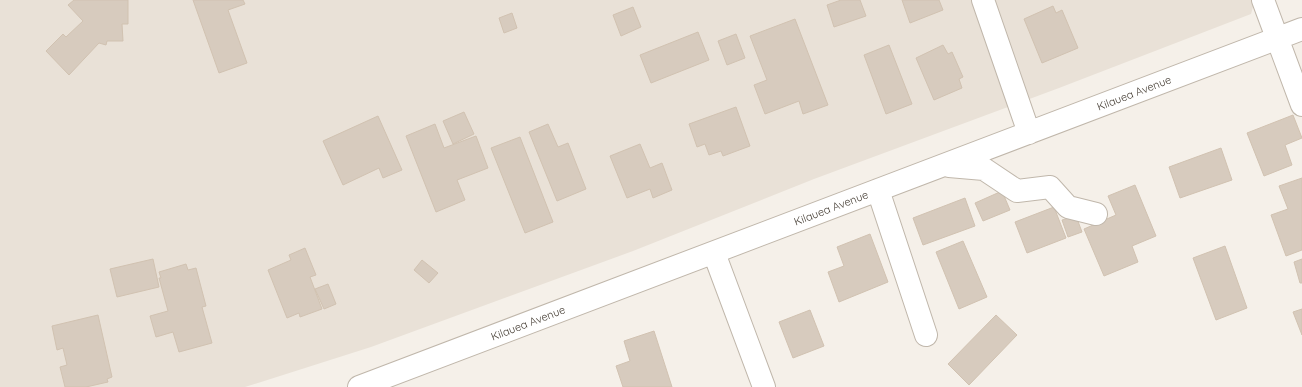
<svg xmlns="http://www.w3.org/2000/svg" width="1302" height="387" viewBox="0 0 1302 387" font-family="Quicksand,sans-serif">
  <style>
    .residential { fill: #e9e1d7 }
    .building { fill: #d7cbbe; stroke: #d1c2b1 }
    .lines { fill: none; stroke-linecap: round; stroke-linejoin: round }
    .minor-casing { stroke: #c0b7ab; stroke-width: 24 }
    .minor { stroke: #fff; stroke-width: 22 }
    .labels { text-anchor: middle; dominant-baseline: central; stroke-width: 3; stroke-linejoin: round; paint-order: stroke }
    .street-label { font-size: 11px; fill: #484037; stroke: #fff }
  </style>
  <rect width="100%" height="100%" fill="#f5f0e9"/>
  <!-- residential -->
  <path class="residential" d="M0 0H1255L1251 14 1059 88 814 179 633 251 371 347 245 387H0Z"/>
  <!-- building -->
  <path class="building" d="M74 0H128V24H122L123 41H107L106 45 99 43 69 75 46 51 63 34 66 37 83 21 68 5Z
    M193 0H243L245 4 228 10 247 63 219 73Z
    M841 0H860L866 16 834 27 827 5Z
    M902 0H939L943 10 910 23Z
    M1053 6 1056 13 1062 10 1078 48 1042 63 1024 19Z
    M633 7 641 27 621 36 613 15Z
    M512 13 517 28 504 33 499 18Z
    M795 19 828 105 803 114 799 101 765 114 754 85 767 80 750 36Z
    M698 32 709 60 651 83 640 55Z
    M736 34 745 58 727 65 718 41Z
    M889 45 912 104 886 114 864 55Z
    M943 45 948 54 952 52 963 77 959 79 962 88 934 100 916 58Z
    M736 107 750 146 723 156 721 151 709 155 705 144 697 147 689 124Z
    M464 112 474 134 453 144 443 121Z
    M1293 115 1302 138 1285 145 1292 165 1264 176 1247 133Z
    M378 116 402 170 383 178 379 168 343 185 323 141Z
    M435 124 444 148 476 136 488 168 457 180 465 200 436 212 406 136Z
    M548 124 558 147 568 143 586 189 557 201 529 132Z
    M520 137 553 222 525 233 491 148Z
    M640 144 650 168 662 163 672 190 653 198 650 189 627 198 610 156Z
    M1221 148 1232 180 1180 198 1169 167Z
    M1302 178V250L1286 256 1271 215 1288 209 1279 186Z
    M1135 185 1156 236 1132 246 1138 262 1104 276 1084 229 1116 215 1108 196Z
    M1002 191 1010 210 983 221 975 203Z
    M965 198 975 226 923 245 913 218Z
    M1054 207 1066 238 1027 253 1015 222Z
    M1076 216 1082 232 1068 237 1062 220Z
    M870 234 888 282 839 302 828 272 844 266 837 247Z
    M963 241 987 297 959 309 936 252Z
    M1225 246 1247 308 1216 320 1193 258Z
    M305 248 316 275 310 277 322 309 300 317 299 313 287 318 268 270 291 260 289 255Z
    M153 259 159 287 117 297 110 269Z
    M1302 259V283H1300L1294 262Z
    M422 260 438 273 429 283 414 270Z
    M186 264 188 270 196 268 206 306 202 307 212 343 179 352 173 332 156 337 150 316 168 311 159 278H161L159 272Z
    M328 284 336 304 324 309 315 289Z
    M1302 309V335L1293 312Z
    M810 310 824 346 793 358 779 322Z
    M98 315 112 377 107 379 108 382 86 387H65L60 367 67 365 63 348 57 350 52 326Z
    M996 315 1017 335 969 385 948 364Z
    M654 331 672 387H623L616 366 630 361 624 341Z"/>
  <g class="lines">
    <defs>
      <path id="minor" d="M983 0 1029 133
        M1263 0 1302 105
        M949 166 984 169 1017 191 1050 187 1068 207 1096 214
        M878 190 926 335
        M714 253 764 387
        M359 387 1302 29"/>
    </defs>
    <!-- minor casing -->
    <use href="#minor" class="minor-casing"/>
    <!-- minor -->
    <use href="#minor" class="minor"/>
  </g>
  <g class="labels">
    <!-- street labels -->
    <g class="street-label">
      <text transform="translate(1134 93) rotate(-21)">Kilauea Avenue</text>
      <text transform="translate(831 208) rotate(-21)">Kilauea Avenue</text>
      <text transform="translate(528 323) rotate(-21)">Kilauea Avenue</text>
    </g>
  </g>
</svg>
